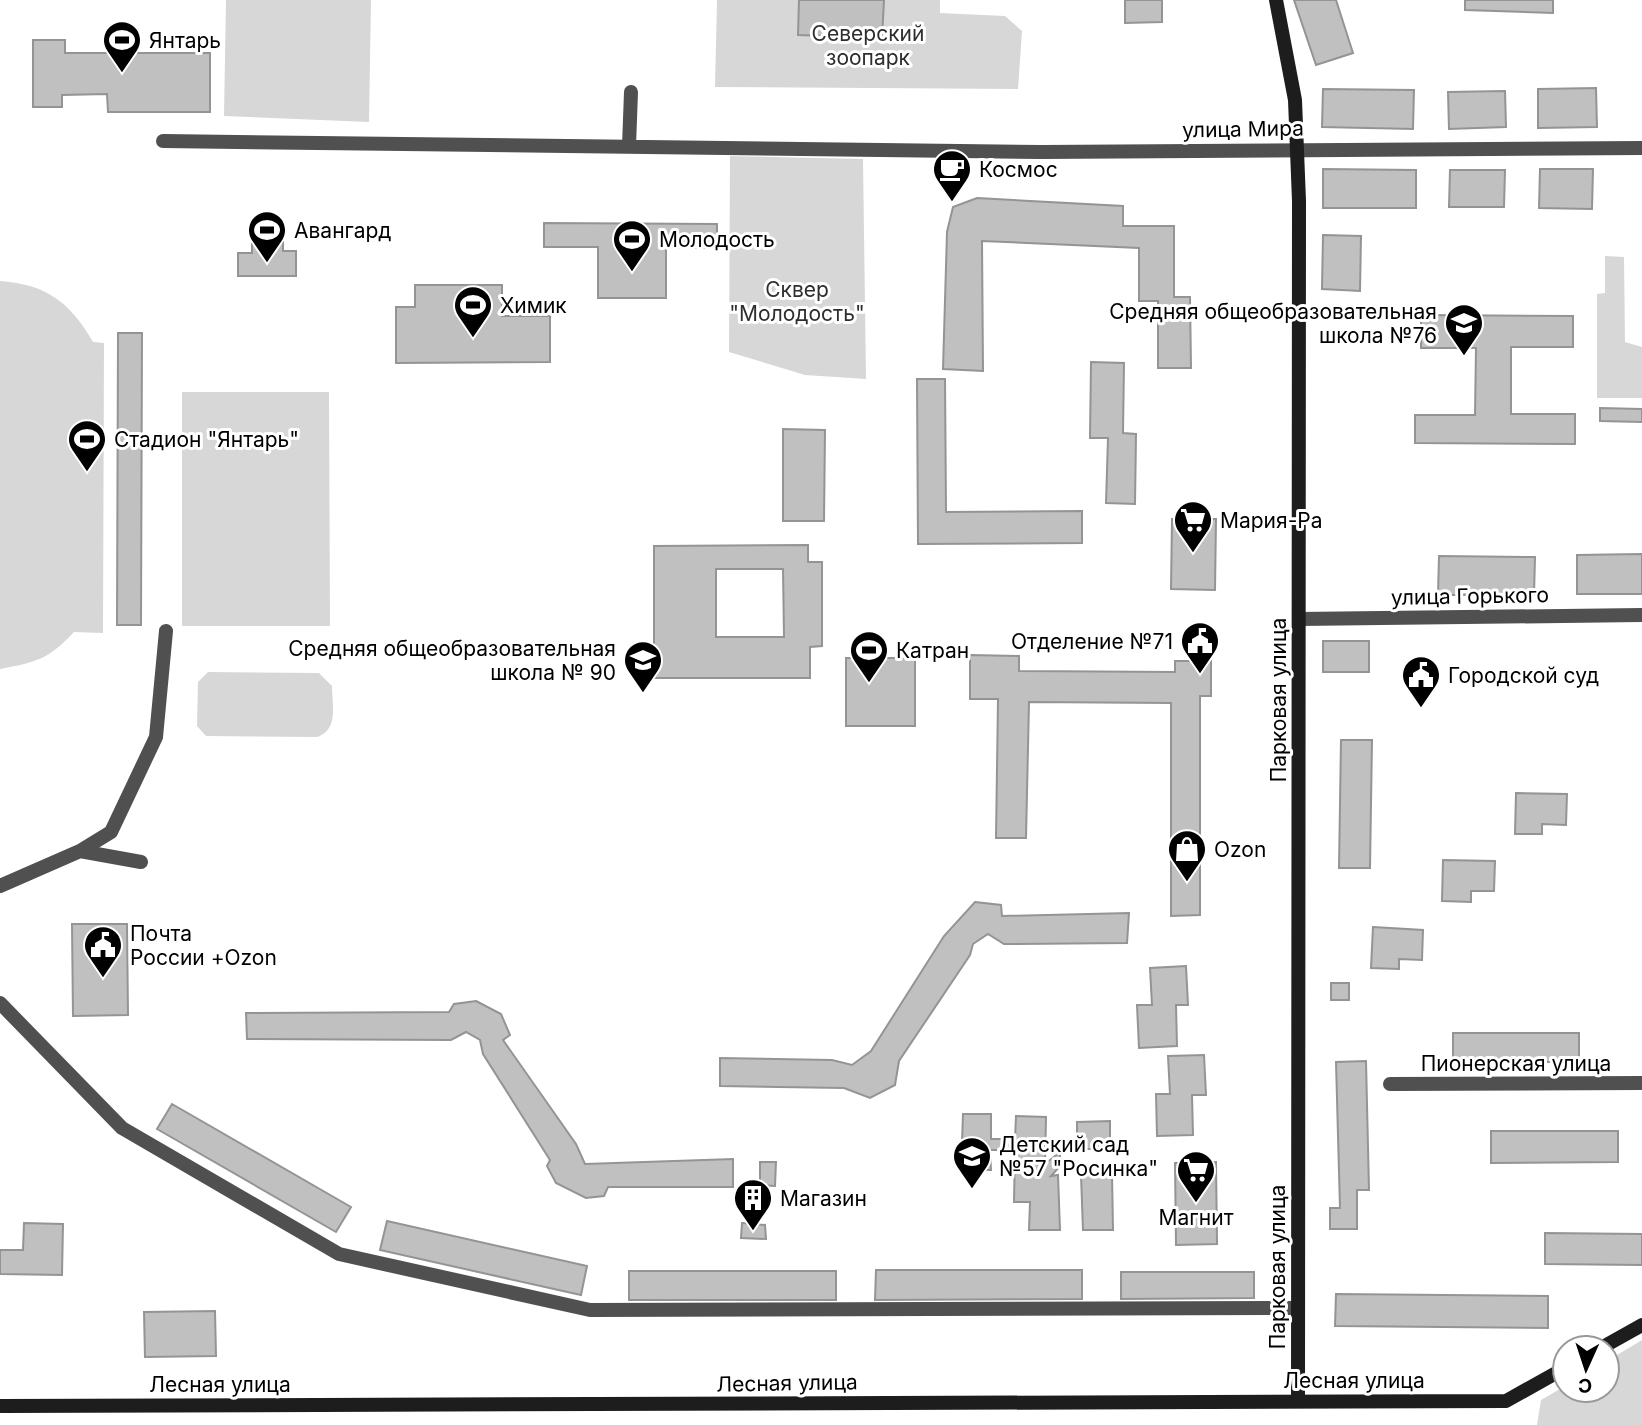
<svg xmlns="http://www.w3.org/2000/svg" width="1642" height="1425" viewBox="0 0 1642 1425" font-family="Inter,sans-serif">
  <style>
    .green { fill: #d7d7d7 }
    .building { fill: #c0c0c0; stroke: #949494; stroke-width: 2; fill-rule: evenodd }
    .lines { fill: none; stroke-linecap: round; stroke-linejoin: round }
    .street { stroke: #505050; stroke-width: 14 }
    .secondary { stroke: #1d1d1d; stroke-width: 14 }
    .labels { text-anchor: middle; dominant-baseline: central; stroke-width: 6; stroke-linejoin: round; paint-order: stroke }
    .park-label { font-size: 21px; fill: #2e2e2e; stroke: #fff }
    .poi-label { font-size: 21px; fill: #000; stroke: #fff; text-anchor: start }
    .street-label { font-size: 21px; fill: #000; stroke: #fff }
  </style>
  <rect width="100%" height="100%" fill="#fff"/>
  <!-- green -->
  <path class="green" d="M226 0H371L369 122 224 116Z
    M717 0H940V13L1005 16 1022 31 1018 89 715 87Z
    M730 156 863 159 866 379 805 375 729 352Z
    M1605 256 1624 257 1625 342 1642 347V398H1597V294L1605 293Z
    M0 281C46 284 71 303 93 342L104 343 103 633 74 632C48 660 36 662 0 669Z
    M182 392H329L330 626H182Z
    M208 672 319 673 332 686C332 706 339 729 317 737L206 736 197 726 198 682Z
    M1642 1340V1425H1537L1541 1400 1565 1386V1390H1607V1361Z"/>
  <!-- building -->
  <path class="building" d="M799 0H884L882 38 798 35Z
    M1125 0H1162V22L1125 23Z
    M1294 0H1336L1353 53 1316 65Z
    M1465 0H1553V13L1465 10Z
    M33 40H65V53H210V112H108L107 94 62 95V107H33Z
    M1596 88 1597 127 1538 128V89Z
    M1323 89 1414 90 1413 129 1322 127Z
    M1505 91 1506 127 1449 129 1448 92Z
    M1323 169 1416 170V208H1323Z
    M1540 169H1593L1592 209 1539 208Z
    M1450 170H1505L1504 207H1449Z
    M977 198 1123 206V226H1174V297H1190L1191 368H1158V301H1139V248L982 241 983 371 943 369 947 232 953 207Z
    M544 223 717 224V248L666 247V298H598V247H544Z
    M252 234H283V251H296V276H238V253H252Z
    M1323 235 1361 236 1360 291 1322 289Z
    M415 285H502V316H550V362L396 363V307H415Z
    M1421 315 1573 316V347H1511V414H1575V444L1415 443V415H1475L1476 348H1421Z
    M118 333H142L141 625H117Z
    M1091 362 1124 363 1123 433 1136 434 1135 504 1106 503 1108 438H1090Z
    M917 379H945L946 512 1082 511V543L918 544Z
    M1600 408 1642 409V422L1600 421Z
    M783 429 825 430 824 521H783Z
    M1172 519H1216L1215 590 1171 589Z
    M808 545V562H822V646L810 647V678H654V546ZM716 569H783L784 637H716Z
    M1642 554V594H1577V555Z
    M1439 556 1535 557 1534 595H1438Z
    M1323 641H1369V672H1323Z
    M970 655 1019 656V671L1175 672V661H1211V696H1200V915L1171 916V703L1029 702 1026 838H996L998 699H970Z
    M846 658H915V726H846Z
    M1341 740H1372L1370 868H1339Z
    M1516 793 1567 794 1566 825 1542 824V834H1515Z
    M1443 860 1495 861 1494 891H1471V902L1442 901Z
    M975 902 1001 905 1002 916 1129 913 1127 943 1004 944 988 934 973 944 970 955 899 1061 895 1085 870 1098 844 1088 720 1086V1058L832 1060 852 1065 871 1051 944 936Z
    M72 924H127L128 1015 73 1016Z
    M1373 927 1423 930 1422 960 1399 959V969L1371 968Z
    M1186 966 1188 1005H1176L1177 1046 1139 1048 1137 1005H1152L1150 968Z
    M1331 983H1349V1000H1331Z
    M476 1001 501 1014 510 1035 503 1040 576 1144 585 1164 733 1159V1187H608L604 1196 586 1198 556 1183 547 1166 550 1160 483 1054 480 1040 466 1032 451 1040 247 1039 246 1013 449 1012 454 1004Z
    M1453 1033H1579V1062H1453Z
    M1204 1055 1206 1095H1192L1193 1135 1157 1136 1156 1094H1170L1168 1056Z
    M1366 1061 1369 1190H1357V1229H1330V1208H1340L1336 1062Z
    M172 1104 351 1207 336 1232 157 1129Z
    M963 1114H991V1139H1015L1016 1116 1046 1117 1045 1164 1060 1152V1166L1051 1176 1058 1175 1060 1230H1029L1030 1202H1014L1015 1150H990L991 1170H961Z
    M1110 1121V1149H1081V1144L1077 1148V1122Z
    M1491 1131H1618V1162L1491 1163Z
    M760 1162H776L775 1186 760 1185Z
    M1216 1162 1217 1244 1176 1245 1175 1163Z
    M1112 1174 1113 1230H1083L1081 1175Z
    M387 1221 587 1266 581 1295 380 1250Z
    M24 1223 63 1224 62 1275 0 1274V1250H23Z
    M742 1223 765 1225 766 1239 741 1238Z
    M1545 1233 1642 1234V1265L1545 1264Z
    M876 1270H1082V1299L875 1300Z
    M629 1271H836V1300H629Z
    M1121 1272H1254V1298L1121 1299Z
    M1336 1294 1548 1296V1328L1335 1326Z
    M215 1311 216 1356 145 1357 144 1312Z"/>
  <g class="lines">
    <!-- street -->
    <path class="street" d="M163 141 1042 152 1642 148
      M629 146 631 92
      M1299 619 1642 615
      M80 851 141 862
      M0 886 80 851 111 832 156 737 166 631
      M0 1003 122 1128 339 1254 590 1310 1298 1308
      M1390 1084 1642 1083"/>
    <!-- secondary -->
    <path class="secondary" d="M1276 0 1295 100 1299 201 1298 1401
      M1601 1348 1642 1325
      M0 1406 1506 1401 1565 1368"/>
  </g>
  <!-- icons -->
  <defs>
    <symbol id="stadium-pin" viewBox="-11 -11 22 30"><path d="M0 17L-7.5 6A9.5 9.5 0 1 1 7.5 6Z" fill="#000" stroke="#fff"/><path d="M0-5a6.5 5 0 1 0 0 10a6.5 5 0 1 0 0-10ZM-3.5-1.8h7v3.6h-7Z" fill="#fff"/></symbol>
    <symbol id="cafe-pin" viewBox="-11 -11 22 30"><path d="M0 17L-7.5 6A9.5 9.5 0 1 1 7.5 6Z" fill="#000" stroke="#fff"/><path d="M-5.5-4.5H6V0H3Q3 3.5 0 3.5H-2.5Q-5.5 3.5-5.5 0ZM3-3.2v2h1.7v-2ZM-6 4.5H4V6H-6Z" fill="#fff"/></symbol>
    <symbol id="school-pin" viewBox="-11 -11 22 30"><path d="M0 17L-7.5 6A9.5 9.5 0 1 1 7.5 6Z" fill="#000" stroke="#fff"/><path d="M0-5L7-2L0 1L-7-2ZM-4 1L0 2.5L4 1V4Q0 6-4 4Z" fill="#fff"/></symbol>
    <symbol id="supermarket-pin" viewBox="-11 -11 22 30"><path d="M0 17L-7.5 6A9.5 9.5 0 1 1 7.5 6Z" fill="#000" stroke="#fff"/><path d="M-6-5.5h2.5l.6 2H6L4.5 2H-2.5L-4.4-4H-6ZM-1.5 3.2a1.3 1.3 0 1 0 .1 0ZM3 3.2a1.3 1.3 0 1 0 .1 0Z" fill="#fff"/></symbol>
    <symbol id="civic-pin" viewBox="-11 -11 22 30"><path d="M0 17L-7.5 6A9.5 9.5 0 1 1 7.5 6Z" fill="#000" stroke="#fff"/><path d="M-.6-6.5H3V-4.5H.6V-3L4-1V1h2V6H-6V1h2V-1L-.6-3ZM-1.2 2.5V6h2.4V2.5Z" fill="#fff"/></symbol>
    <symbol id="shop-pin" viewBox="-11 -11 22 30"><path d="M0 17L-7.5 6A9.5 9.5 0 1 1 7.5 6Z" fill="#000" stroke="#fff"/><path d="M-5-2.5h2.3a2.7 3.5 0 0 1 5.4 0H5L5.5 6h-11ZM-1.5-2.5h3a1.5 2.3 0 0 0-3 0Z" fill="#fff"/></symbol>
    <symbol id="building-pin" viewBox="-11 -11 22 30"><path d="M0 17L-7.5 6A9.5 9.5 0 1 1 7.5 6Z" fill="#000" stroke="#fff"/><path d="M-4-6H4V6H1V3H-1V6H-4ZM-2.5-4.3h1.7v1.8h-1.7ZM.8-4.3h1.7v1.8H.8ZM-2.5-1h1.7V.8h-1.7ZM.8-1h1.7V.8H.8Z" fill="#fff"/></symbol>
  </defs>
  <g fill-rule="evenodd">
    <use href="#stadium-pin" x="100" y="18" width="44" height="60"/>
    <use href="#cafe-pin" x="930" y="147" width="44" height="60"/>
    <use href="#stadium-pin" x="245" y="208" width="44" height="60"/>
    <use href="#stadium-pin" x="610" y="217" width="44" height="60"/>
    <use href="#stadium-pin" x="451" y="283" width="44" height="60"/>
    <use href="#school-pin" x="1442" y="301" width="44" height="60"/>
    <use href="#stadium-pin" x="65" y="417" width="44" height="60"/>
    <use href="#supermarket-pin" x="1171" y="498" width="44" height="60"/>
    <use href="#civic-pin" x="1178" y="619" width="44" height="60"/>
    <use href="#stadium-pin" x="847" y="628" width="44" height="60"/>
    <use href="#school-pin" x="621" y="638" width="44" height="60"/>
    <use href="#civic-pin" x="1399" y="653" width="44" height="60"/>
    <use href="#shop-pin" x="1165" y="827" width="44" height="60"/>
    <use href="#civic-pin" x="81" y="923" width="44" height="60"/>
    <use href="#school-pin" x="950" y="1134" width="44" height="60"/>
    <use href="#supermarket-pin" x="1174" y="1148" width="44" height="60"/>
    <use href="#building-pin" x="731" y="1176" width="44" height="60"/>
  </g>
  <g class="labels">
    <!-- park labels -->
    <g class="park-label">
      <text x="868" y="33">Северский<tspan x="868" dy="24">зоопарк</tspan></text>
      <text x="797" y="289">Сквер<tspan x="797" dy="24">"Молодость"</tspan></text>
    </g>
    <!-- poi labels -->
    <g class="poi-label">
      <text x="149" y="40">Янтарь</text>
      <text x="979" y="169">Космос</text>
      <text x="294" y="230">Авангард</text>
      <text x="659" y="239">Молодость</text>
      <text x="500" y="305">Химик</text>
      <text x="1437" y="311" text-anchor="end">Средняя общеобразовательная<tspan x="1437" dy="24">школа №76</tspan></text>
      <text x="114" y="439">Стадион "Янтарь"</text>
      <text x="1220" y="520">Мария-Ра</text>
      <text x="1173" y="641" text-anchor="end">Отделение №71</text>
      <text x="616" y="648" text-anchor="end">Средняя общеобразовательная<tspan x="616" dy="24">школа № 90</tspan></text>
      <text x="896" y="650">Катран</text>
      <text x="1448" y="675">Городской суд</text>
      <text x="1214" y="849">Ozon</text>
      <text x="130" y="933">Почта<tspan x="130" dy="24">России +Ozon</tspan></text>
      <text x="999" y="1144">Детский сад<tspan x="999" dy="24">№57 "Росинка"</tspan></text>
      <text x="780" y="1198">Магазин</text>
      <text x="1196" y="1217" text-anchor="middle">Магнит</text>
    </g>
    <!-- street labels -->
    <g class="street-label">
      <text transform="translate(1243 129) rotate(-1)">улица Мира</text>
      <text transform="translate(1470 596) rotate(-1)">улица Горького</text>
      <text transform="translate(1278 700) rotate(-90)">Парковая улица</text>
      <text x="1516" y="1063">Пионерская улица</text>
      <text transform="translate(1277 1267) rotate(-90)">Парковая улица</text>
      <text x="1354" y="1380">Лесная улица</text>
      <text transform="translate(787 1383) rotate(-1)">Лесная улица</text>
      <text x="220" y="1384">Лесная улица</text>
    </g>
  </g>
  <!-- north arrow -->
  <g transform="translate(1586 1369) rotate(183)"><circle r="33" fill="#ffffff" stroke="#999999" stroke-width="2"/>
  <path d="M0-5L12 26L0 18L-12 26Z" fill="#000000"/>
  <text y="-10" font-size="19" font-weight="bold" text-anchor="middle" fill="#000000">С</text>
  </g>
</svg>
